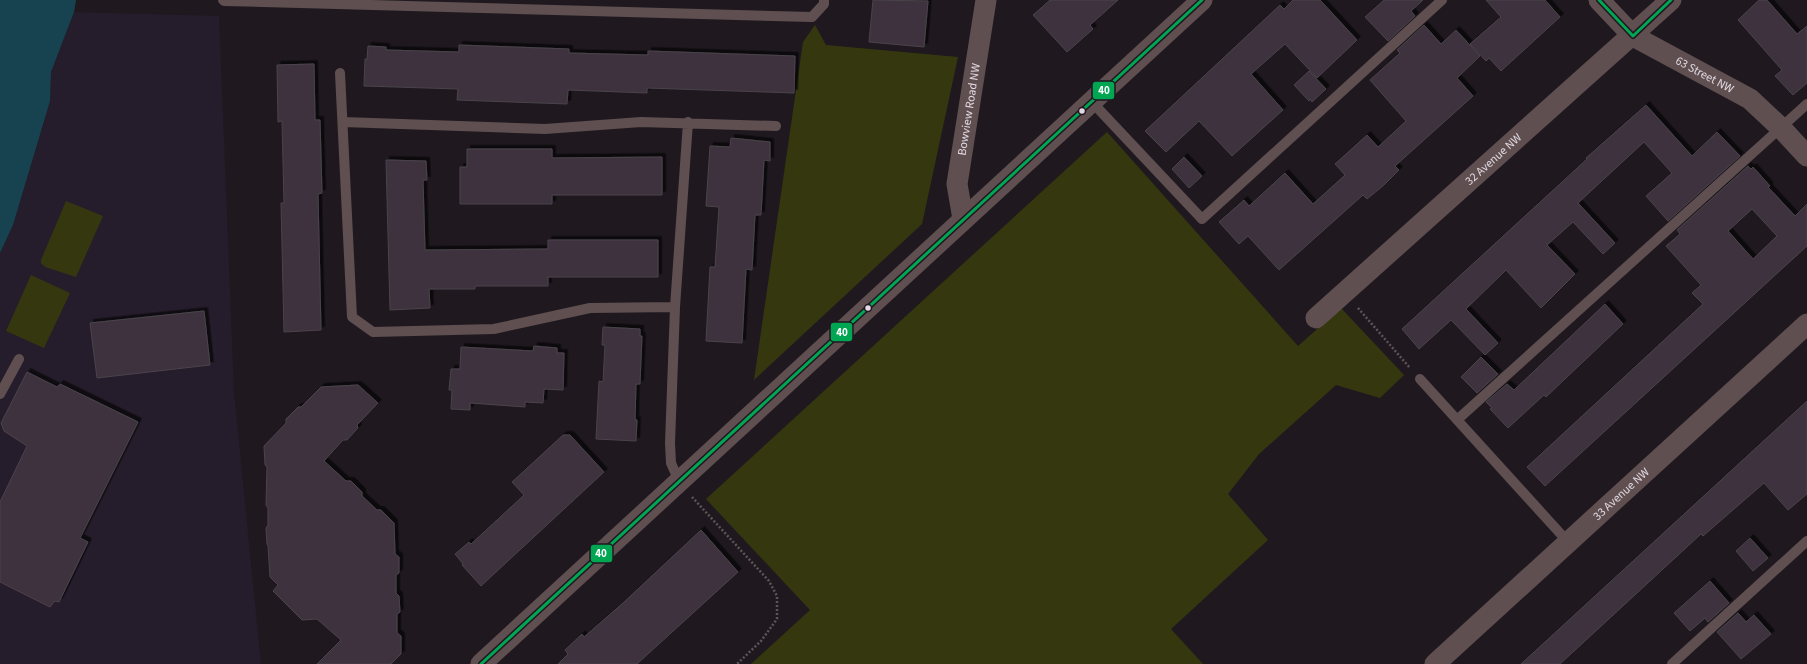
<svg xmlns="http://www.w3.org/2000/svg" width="1807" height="664" viewBox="0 0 1807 664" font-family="'Source Sans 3',sans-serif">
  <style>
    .commercial { fill: #251d2b }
    .green { fill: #35380f }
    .water { fill: #174351 }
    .building { fill: #3d323e; stroke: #4a444a; fill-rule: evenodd; filter: url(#shadow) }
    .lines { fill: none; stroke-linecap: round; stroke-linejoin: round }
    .path { stroke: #605457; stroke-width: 2.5; stroke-dasharray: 2 2; stroke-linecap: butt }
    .service { stroke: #5f4f50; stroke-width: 10 }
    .minor { stroke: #5f4f50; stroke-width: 21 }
    .bus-1-casing { stroke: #221622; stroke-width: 6 }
    .bus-1 { stroke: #00a651; stroke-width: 3 }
    .bus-dot { fill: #e2d9e2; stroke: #221622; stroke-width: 1.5 }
    .labels { text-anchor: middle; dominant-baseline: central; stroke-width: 3; stroke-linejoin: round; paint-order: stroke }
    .street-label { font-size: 12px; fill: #e2d9e2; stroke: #221622 }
    .line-badge { stroke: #221622; stroke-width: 1.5 }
    .badge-label { font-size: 11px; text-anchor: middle; font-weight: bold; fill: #fff }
  </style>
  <defs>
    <filter id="shadow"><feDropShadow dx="3.5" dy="-3.5" stdDeviation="0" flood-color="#0009"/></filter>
  </defs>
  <rect width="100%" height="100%" fill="#1f191f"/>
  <!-- commercial -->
  <path class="commercial" d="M74 12 219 16 234 392 261 664H0V253L13 225 50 101 51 72Z"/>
  <!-- green -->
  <path class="green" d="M815 25 826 45 958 57 922 224 754 380 803 42Z
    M1107 132 1298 346 1341 308 1404 375 1380 398 1336 385 1259 454 1228 494 1268 540 1171 629 1203 664H751L810 610 706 499Z
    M66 201 103 216 76 277 45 267 41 263V260Z
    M31 275 70 293 44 348 6 331Z"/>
  <!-- water -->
  <path class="water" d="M0 0H76L74 12 51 72 50 101 13 225 0 253Z"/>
  <!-- building -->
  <path class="building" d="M873 0 928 1 924 47 869 42Z
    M1050 0H1118L1090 25 1093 29 1067 52 1033 15Z
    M1293 0H1320L1357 40 1317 78 1285 44 1251 74 1283 110 1232 156 1199 121 1166 152 1145 131 1280 5 1284 9Z
    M1384 0H1423L1411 11 1415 16 1388 41 1365 17Z
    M1486 0H1545L1560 17 1501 71 1489 58 1486 61 1470 44 1501 17Z
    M1759 0H1767L1797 34 1807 26V83L1793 95 1775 76 1782 70 1738 20Z
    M1424 25 1441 44 1456 30 1480 56 1457 78 1473 96 1395 166 1399 170 1384 185 1367 199 1363 195 1279 270 1248 236 1239 244 1219 222 1244 200 1249 206 1285 173 1313 204 1345 175 1335 164 1367 135 1378 147 1406 121 1370 80 1400 53 1397 50Z
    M459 45 569 49V53L648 55V51L795 56 794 93 647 88V93L568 90 567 104 457 100 458 89 364 86 365 59H367L368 46 386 47V50L459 52Z
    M314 64 315 120H320L322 193 318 194 321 330 284 332 281 203H284L282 121 278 122 277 65Z
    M1309 71 1326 89 1312 102 1310 99 1309 101 1294 85Z
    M1646 105 1692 156 1717 132 1740 156 1668 221 1646 196 1672 173 1644 142 1578 203 1615 243 1603 254 1573 222 1547 245 1575 274 1541 308 1506 270 1466 309 1498 343 1485 355 1451 320 1419 349 1402 329 1587 159 1586 158Z
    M731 138 770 142V161L764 160 761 215H755L752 270 746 269 742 343 706 341 710 267H715L719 207 706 206 710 146 730 147Z
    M467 149H552V158L662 157V195H552V204H460V167H467Z
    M1184 157 1202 176 1189 188 1172 169Z
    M386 160 426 161 427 180H423L425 250 548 249V240H658V277H548V286H475V289H429L430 308 390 310Z
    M1748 166 1751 169 1753 167 1770 186 1768 187 1795 216 1807 204V246L1545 486 1527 467 1703 304 1692 293 1701 285 1666 246 1680 234 1677 230ZM1752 209 1777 236 1753 259 1728 231Z
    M1605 304 1623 324 1546 397 1544 395 1508 428 1490 409 1492 408 1486 402 1507 384 1514 390Z
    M204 311 210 365 97 378 90 323Z
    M603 327 640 329V336H642L640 384H636L635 420H637L636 441 596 439 599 381 603 382 605 345H602Z
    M534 346 557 348V353H564L563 390 544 389 543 403 525 402V407L470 403V410L451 409 452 390H449L451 369H460L461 347 533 351Z
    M1481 357 1498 374 1477 393 1461 377Z
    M27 372 57 387 60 384 138 422 80 538 88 542 59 602 55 601 50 607 0 582V502L27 446 4 431 1 423Z
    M358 385 378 403 357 425 358 428 347 440H343L324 461 346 481H351L362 492V496L377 510H381L394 523 395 554 399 557V573L396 575V593L399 596 400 612 397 614V633L401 636V654L391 664H317L341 640 317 619 302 620 273 591 278 585 270 577 268 546 267 544 266 528 268 525V508L266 505 267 467 265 465 264 446 286 423V419L298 407H301L321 387Z
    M1807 401V494L1788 510 1764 483 1703 536 1701 534 1560 664H1521Z
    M563 435H570L604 472 481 586 462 565 463 564 455 554 469 542 471 544 524 495 512 482Z
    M701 530 738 572 637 664H558L568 654 565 650 582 634 584 637 623 603Z
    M1750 538 1768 558 1753 571 1736 551Z
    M1710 581 1729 603 1708 622 1705 618 1690 631 1674 613Z
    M1738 613 1746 622 1754 615 1771 634 1741 659 1717 632Z"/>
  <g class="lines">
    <!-- path -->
    <path class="path" d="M1358 308 1410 368
      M692 497 769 581 777 596V619L761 641 737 664"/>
    <!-- service -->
    <path class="service" d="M223 0 224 1 812 17 824 4V0
      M340 73 352 317 373 332 494 329 590 308 675 307
      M1091 101 1202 219 1442 0
      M343 122 545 129 641 122 776 126
      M1420 379 1568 542
      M0 394 19 359
      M1457 420 1807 104
      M679 481 671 463 670 443 675 307 688 122
      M1672 664 1807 541"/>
    <!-- minor -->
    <g class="minor">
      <path id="s1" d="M1599 0 1633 36 1750 99 1781 128 1807 156"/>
      <path id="s2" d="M963 219 957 184 986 0"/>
      <path id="s3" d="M1316 318 1671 0"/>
      <path d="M481 664 1202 0"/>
      <path id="s4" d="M1435 664 1807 324"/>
    </g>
    <defs>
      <path id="bus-1" d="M1599 0 1633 36
        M1633 36 1671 0
        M481 664 1202 0"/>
    </defs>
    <!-- bus-1 casing -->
    <use href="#bus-1" class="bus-1-casing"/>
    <!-- bus-1 -->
    <use href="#bus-1" class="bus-1"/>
  </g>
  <!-- markers -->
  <g class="bus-dot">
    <circle cx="1082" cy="111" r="3.5"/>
    <circle cx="868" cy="308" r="3.5"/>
  </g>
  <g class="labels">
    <!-- street labels -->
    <g class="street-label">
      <text stroke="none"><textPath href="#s1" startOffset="131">63 Street NW</textPath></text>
      <text stroke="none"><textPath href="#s2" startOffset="111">Bowview Road NW</textPath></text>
      <text stroke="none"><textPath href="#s3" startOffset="238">32 Avenue NW</textPath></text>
      <text stroke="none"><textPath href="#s4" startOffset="252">33 Avenue NW</textPath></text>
    </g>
  </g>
  <g class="line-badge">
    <rect x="1092" y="81" width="23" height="19" rx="4" fill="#00a651"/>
    <rect x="830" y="322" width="23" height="20" rx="4" fill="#00a651"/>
    <rect x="590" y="544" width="23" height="19" rx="4" fill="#00a651"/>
  </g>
  <g class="badge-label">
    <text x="1104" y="94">40</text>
    <text x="842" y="336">40</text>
    <text x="601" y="557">40</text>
  </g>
</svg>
